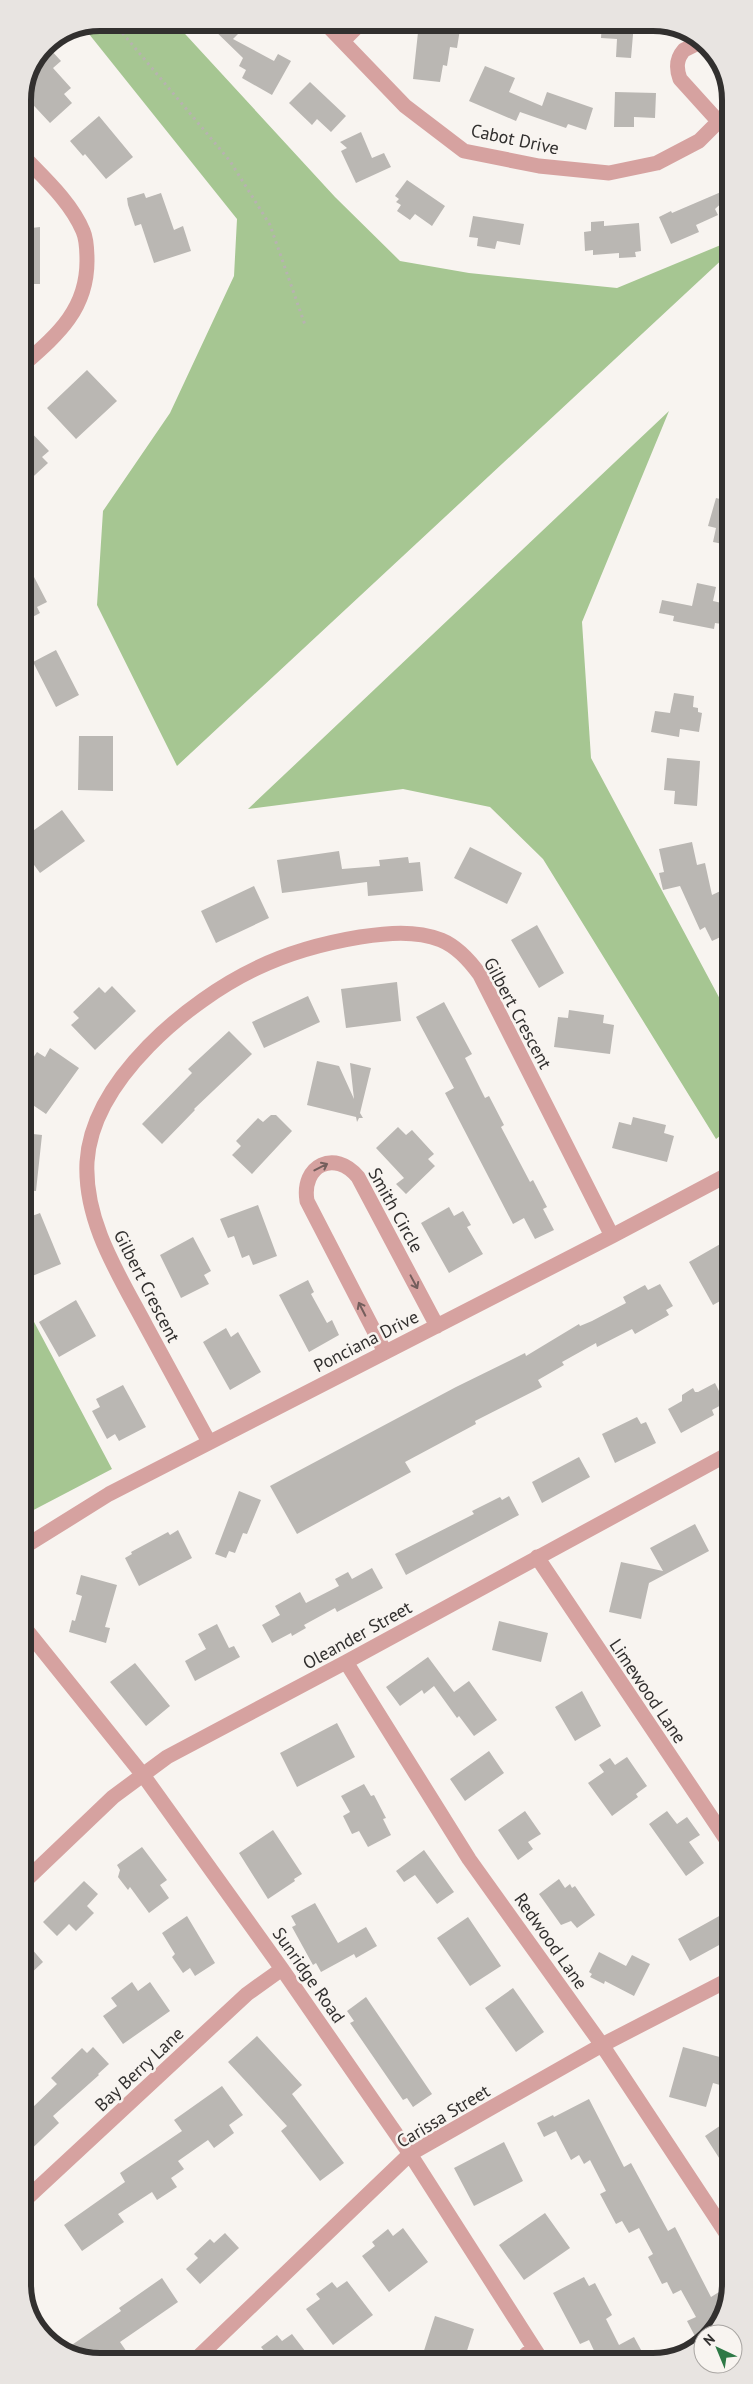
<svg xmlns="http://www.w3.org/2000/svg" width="753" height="2384" viewBox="0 0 753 2384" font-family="'PT Sans',sans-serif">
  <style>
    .forest { fill: #a6c692 }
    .building { fill: #bab7b3 }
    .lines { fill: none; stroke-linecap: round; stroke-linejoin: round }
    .path { stroke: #b7b3b0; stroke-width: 3; stroke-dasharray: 2.5 4; stroke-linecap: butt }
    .minor { stroke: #d6a2a0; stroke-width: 15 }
    .oneway { stroke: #745e5c }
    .labels { text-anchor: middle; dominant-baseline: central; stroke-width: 5; stroke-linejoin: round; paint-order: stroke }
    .street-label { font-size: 18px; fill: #32302f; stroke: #f8f4f0 }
    .rim { fill: none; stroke: #32302f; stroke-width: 6 }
  </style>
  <rect width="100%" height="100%" fill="#f8f4f0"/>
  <!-- forest -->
  <path class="forest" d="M100 23H175L335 197 400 261 469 273 617 288 728 242V254L177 766 97 605 103 511 170 413 234 276 237 219 85 29Z
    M669 411 582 622 591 758 729 1016V1129L716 1139 543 859 490 807 403 789 248 809Z
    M24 1303 112 1469 24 1515Z"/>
  <!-- building -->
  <path class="building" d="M207 23H249L233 39 274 61 278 54 291 61 272 95 242 78 246 70 239 66 243 58Z
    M419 23H461L457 48 450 47 447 66 443 65 440 82 413 79Z
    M602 23H634L631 58 616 57 617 39 601 38Z
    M50 49 61 61 53 68 71 88 64 94 72 103 50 123 23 94 39 58Z
    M485 66 515 78 509 92 542 106 547 92 593 108 586 130 568 124 566 128 520 112 516 121 469 101Z
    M310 82 346 116 331 132 317 119 312 125 289 103Z
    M615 92 656 93 655 118 634 117V127H614Z
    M99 116 133 157 106 179 85 154 83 156 70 141Z
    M361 132 372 158 384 153 391 167 356 183 341 151 347 148 340 142Z
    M407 180 445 206 432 226 415 214 410 220 397 211 401 205 396 202 399 199 395 196Z
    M728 189V197L715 209 718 215 696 225 699 232 671 244 659 217 671 211 672 213Z
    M144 193 146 198 161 193 174 230 183 226 191 251 154 263 141 224 135 226 128 205 127 198Z
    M473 216 524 224 520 245 497 241 495 249 477 246 478 238 469 237Z
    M604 221V226L639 223 641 251 635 252 636 257 619 258V253L593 255V250L585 251 584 232 591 231V222Z
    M40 227V284H23V229Z
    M87 370 117 401 76 439 47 408Z
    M23 424 49 451 42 457 48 463 23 486Z
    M716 498 728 501V545L713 542 716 528 708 526Z
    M33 575 47 602 37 607 40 613 23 622V580Z
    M697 583 716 587 713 601 726 604 722 624 715 623 714 629 673 621 674 616 659 613 662 600 692 606Z
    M56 650 79 695 56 707 33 662Z
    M674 693 694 696 693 707 698 708V712L702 713 699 732 680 729 679 737 651 732 655 711 670 713Z
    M79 736H113V791L78 790Z
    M667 758 700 761 697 806 674 804 675 791 664 790Z
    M62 810 85 841 40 873 23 850V838Z
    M692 842 697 865 705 863 712 895 729 887V933L712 941 705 927 700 930 680 886 663 890 659 873 664 872 659 849Z
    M470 847 522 873 507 904 454 878Z
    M339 851 342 869 380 866 379 860 408 857 409 863 420 862 423 891 368 896 367 882 282 893 277 860Z
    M254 886 269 918 216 943 201 911Z
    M537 925 564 973 539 988 511 940Z
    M397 982 401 1021 346 1028 341 989Z
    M112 986 136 1011 95 1050 71 1025 79 1018 73 1012 99 987 105 993Z
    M308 996 320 1022 264 1048 252 1022Z
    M444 1002 472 1054 465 1058 485 1098 489 1096 504 1125 501 1127 530 1182 533 1180 547 1207 543 1209 554 1230 535 1239 524 1218 513 1224 445 1093 454 1088 416 1017Z
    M569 1010 604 1015 603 1023 614 1025 610 1054 554 1047 558 1017 568 1018Z
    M229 1031 252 1054 194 1109 195 1110 162 1144 142 1124 192 1073 188 1069Z
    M50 1048 79 1068 46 1114 24 1099V1071L37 1052 45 1057Z
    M317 1061 339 1066 354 1099 350 1063 371 1068 360 1113 363 1118H359L357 1122 356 1117 307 1105Z
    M271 1115H276L292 1131 252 1174 232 1155 241 1146 236 1141 258 1118 263 1122Z
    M633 1117 666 1125 664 1133 674 1136 667 1162 612 1148 619 1122 631 1125Z
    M398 1127 406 1135 412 1130 434 1154 428 1159 435 1166 406 1194 396 1184 404 1178 376 1148Z
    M24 1133 42 1135 36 1191 24 1190Z
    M258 1205 277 1256 253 1265 249 1255 242 1258 234 1236 228 1238 220 1219Z
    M449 1207 454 1216 463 1211 471 1225 467 1227 483 1254 449 1273 421 1223Z
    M40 1213 61 1264 30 1277 24 1262V1219Z
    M193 1237 211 1271 204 1275 209 1284 181 1298 160 1255Z
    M729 1239V1296L713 1305 689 1262Z
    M308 1280 314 1292 311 1294 327 1323 332 1320 339 1335 309 1352 279 1295Z
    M660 1284 673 1306 666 1310 669 1315 635 1334 632 1329 597 1347 596 1343 562 1362 564 1365 538 1380 542 1387 475 1421 476 1424 405 1462 411 1472 297 1534 270 1486 456 1387 525 1353 526 1356 579 1324 580 1326 592 1321 626 1303 623 1297 645 1285 648 1290Z
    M76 1300 96 1336 59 1357 39 1322Z
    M226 1328 231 1337 238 1332 261 1372 230 1390 203 1342Z
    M715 1383 725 1403 712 1410 714 1415 681 1433 668 1409 682 1401V1395L693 1388 695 1392H698Z
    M123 1385 146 1427 119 1441 115 1434 107 1439 92 1411 100 1407 96 1399Z
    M637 1417 641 1424 646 1422 656 1443 615 1463 602 1434Z
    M579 1457 590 1477 542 1503 532 1482Z
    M239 1491 261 1500 247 1534 243 1533 235 1553 229 1551 226 1558 215 1554Z
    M509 1496 519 1515 406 1575 395 1554 474 1514 472 1511 500 1497 502 1500Z
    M695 1524 709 1551 649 1583 641 1619 609 1612 621 1562 663 1571 650 1548Z
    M178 1530 192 1558 139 1586 125 1558 132 1554 131 1552 168 1532 170 1535Z
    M372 1568 383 1588 337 1612 335 1608 304 1625 306 1628 292 1636 291 1633 272 1643 262 1625 280 1615 275 1606 300 1592 306 1603 339 1586 335 1579 348 1572 352 1579Z
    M81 1575 117 1585 105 1627 110 1628 106 1643 69 1632 72 1620 75 1621 82 1596 76 1594Z
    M499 1621 548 1633 541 1662 492 1650Z
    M217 1624 229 1648 234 1646 240 1657 195 1681 185 1661 206 1649 198 1634Z
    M428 1657 454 1692 469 1681 497 1720 474 1736 459 1716 457 1718 434 1686 424 1694 422 1690 400 1706 386 1687Z
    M135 1663 170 1706 146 1726 110 1682Z
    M582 1691 601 1726 575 1741 555 1707Z
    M337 1723 355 1757 297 1787 280 1753Z
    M489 1751 504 1773 465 1801 450 1779Z
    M627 1757 647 1786 636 1794 638 1797 612 1816 588 1783 604 1772 599 1765 610 1758 615 1765Z
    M364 1784 371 1796 374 1795 386 1818 383 1819 391 1835 368 1847 359 1831 352 1834 343 1816 350 1812 341 1796Z
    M525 1811 541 1834 528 1842 533 1849 518 1860 498 1830Z
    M667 1811 677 1824 687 1817 700 1835 689 1842 704 1863 686 1876 649 1824Z
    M273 1830 302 1874 294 1879 295 1881 268 1899 239 1853Z
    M142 1847 167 1880 160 1885 169 1898 149 1913 130 1887 128 1890 118 1877 120 1870 117 1865Z
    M424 1850 454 1892 437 1904 415 1875 404 1882 396 1871Z
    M559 1879 565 1888 570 1884 572 1888 575 1886 595 1915 577 1928 571 1921 561 1925 539 1894Z
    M84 1881 98 1894 87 1906 94 1913 76 1931 69 1924 57 1936 43 1922Z
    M315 1903 338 1943 366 1927 377 1946 356 1958 354 1954 321 1972 316 1963 313 1965 292 1927 296 1925 291 1916Z
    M730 1910V1939L690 1961 678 1939Z
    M187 1916 215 1963 195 1976 190 1968 183 1973 172 1957 175 1954 162 1933Z
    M468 1917 501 1966 470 1986 437 1938Z
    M25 1941 43 1962 25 1979Z
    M599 1952 626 1966 632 1955 650 1964 634 1996 605 1981 604 1984 590 1977 592 1974 589 1972Z
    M132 1982 138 1991 150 1982 170 2011 123 2044 103 2016 117 2006 111 1998Z
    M513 1988 544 2032 516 2052 485 2008Z
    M366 1997 432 2094 413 2107 407 2098 403 2100 350 2023 354 2021 347 2011Z
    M257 2036 302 2085 292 2094 344 2163 320 2181 281 2131 287 2126 228 2062Z
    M93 2047 109 2064 98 2074 99 2075 53 2116 59 2123 25 2155V2100L32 2108 57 2084 51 2078 82 2048 87 2053Z
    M683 2047 727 2059 720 2085 713 2083 706 2107 669 2097Z
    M222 2086 243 2115 229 2125 234 2133 214 2148 208 2140 178 2161 184 2169 171 2178 177 2187 157 2200 152 2192 118 2214 124 2222 82 2251 64 2225 125 2182 120 2173 182 2131 174 2120Z
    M589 2099 624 2167 631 2163 668 2231 675 2227 711 2297 719 2292 724 2302 714 2331 710 2334H703V2339L698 2342 687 2321 696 2317 681 2290 673 2294 667 2282 662 2284 648 2257 653 2254 639 2228 629 2233 622 2221 616 2224 600 2194 606 2191 590 2160 584 2164 579 2155 571 2160 556 2131 544 2137 537 2123 553 2115 554 2117Z
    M730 2119V2175L705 2136Z
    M504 2142 523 2181 474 2206 454 2168Z
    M545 2213 570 2248 524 2280 499 2245Z
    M403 2228 428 2262 389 2292 362 2256 375 2246 372 2242 388 2229 393 2236Z
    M225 2233 239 2248 200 2284 186 2269 198 2258 194 2254 210 2239 214 2243Z
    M584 2277 589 2286 595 2283 612 2315 606 2319 619 2345 634 2337 646 2359H593L597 2357 589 2340 580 2344 553 2293Z
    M162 2278 178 2302 120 2342 133 2361H95L66 2349 121 2311 119 2308Z
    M347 2281 373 2315 333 2345 306 2309 320 2299 316 2294 332 2282 337 2288Z
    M435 2316 474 2329 464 2360H421Z
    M292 2334 312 2360 253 2361 265 2352 261 2347 277 2335 282 2341Z"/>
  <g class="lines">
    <!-- path -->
    <path class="path" d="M114 23 230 161 270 225 305 325"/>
    <!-- minor -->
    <path class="minor" d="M325 23 405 106 464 151 539 166 609 173 657 163 699 141 728 112
      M343 41 361 23
      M705 44 698 43 684 50C676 59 676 68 680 79L718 121
      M23 156C44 178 71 202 83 231 87 240 87 252 87 261 87 310 57 335 23 365
      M385 1352 307 1201C301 1165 335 1149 358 1177L437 1326
      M209 1442C188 1404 167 1365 146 1326 119 1275 84 1222 87 1162 92 1080 189 1000 257 968 290 952 324 943 360 937 387 933 415 930 441 940 458 947 470 961 480 975L612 1236
      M24 1547 109 1494 612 1236 729 1174
      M537 1557 730 1845
      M24 1627 143 1775 282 1969 410 2154 541 2359
      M346 1662 469 1859 602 2045 730 2239
      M25 1881 113 1797 167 1757 346 1662 730 1453
      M25 2200 247 1994 282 1969
      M520 2360 533 2348
      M194 2361 410 2154 602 2045 730 1979"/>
  </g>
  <!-- one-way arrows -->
  <defs><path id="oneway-shaft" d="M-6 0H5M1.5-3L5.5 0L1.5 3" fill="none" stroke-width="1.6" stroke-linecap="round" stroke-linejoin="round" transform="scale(1.25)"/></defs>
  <g class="oneway">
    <use href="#oneway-shaft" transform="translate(321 1167) rotate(-27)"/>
    <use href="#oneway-shaft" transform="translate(414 1282) rotate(62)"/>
    <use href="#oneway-shaft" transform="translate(362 1309) rotate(-117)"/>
  </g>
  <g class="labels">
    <!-- street labels -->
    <g class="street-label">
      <text transform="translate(515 139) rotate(12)">Cabot Drive</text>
      <text transform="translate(518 1013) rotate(62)">Gilbert Crescent</text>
      <text transform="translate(396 1210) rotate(61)">Smith Circle</text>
      <text transform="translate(147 1286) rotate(63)">Gilbert Crescent</text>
      <text transform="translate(366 1341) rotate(-27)">Ponciana Drive</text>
      <text transform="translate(357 1635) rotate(-29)">Oleander Street</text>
      <text transform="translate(648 1691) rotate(56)">Limewood Lane</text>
      <text transform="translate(551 1941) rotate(55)">Redwood Lane</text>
      <text transform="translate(309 1975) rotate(55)">Sunridge Road</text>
      <text transform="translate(139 2069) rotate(-43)">Bay Berry Lane</text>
      <text transform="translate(443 2116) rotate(-31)">Carissa Street</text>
    </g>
  </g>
  <!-- crop -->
  <path d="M0 0H753V2384H0ZM100 31H653A69 69 0 0 1 722 100V2284A69 69 0 0 1 653 2353H100A69 69 0 0 1 31 2284V100A69 69 0 0 1 100 31Z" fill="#e8e4e1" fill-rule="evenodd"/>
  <path class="rim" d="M100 31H653A69 69 0 0 1 722 100V2284A69 69 0 0 1 653 2353H100A69 69 0 0 1 31 2284V100A69 69 0 0 1 100 31Z"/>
  <!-- north arrow -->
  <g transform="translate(718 2349) rotate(316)"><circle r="24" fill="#f8f4f0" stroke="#a9a6a3"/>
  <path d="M0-4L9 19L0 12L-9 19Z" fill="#2e7946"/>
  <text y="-8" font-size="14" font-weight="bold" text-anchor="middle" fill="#32302f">N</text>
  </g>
</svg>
